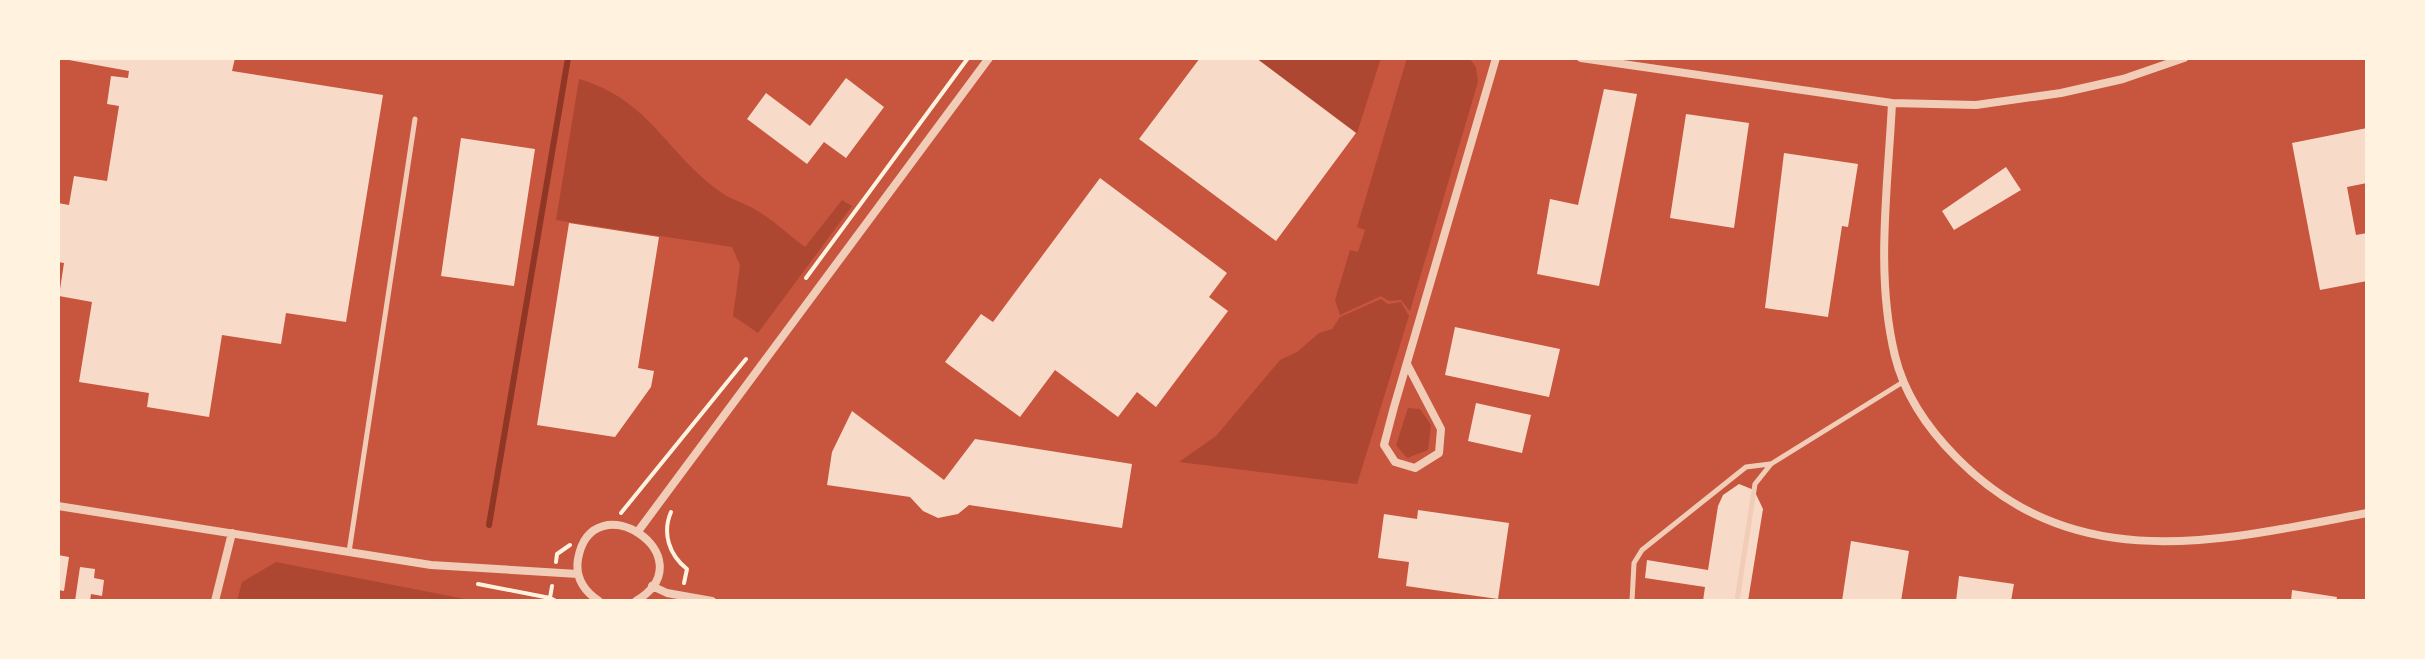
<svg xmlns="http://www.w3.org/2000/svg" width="2425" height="659" viewBox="0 0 2425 659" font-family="'Roboto Serif',serif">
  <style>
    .green { fill: #ae4732 }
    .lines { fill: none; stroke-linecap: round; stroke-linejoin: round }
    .stream { stroke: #8f3625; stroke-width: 6 }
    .building { fill: #f7dbc8 }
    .path { stroke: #fff3e0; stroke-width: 4 }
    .service { stroke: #f1ccb7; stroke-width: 5 }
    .minor { stroke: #f1ccb7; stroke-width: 8 }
  </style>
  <rect width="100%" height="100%" fill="#c8553d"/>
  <!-- green -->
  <path class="green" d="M1256 58H1381L1357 133Z
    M1407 58H1469L1476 67 1478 82 1410 311 1401 300 1389 301 1381 296 1340 315 1335 300 1350 250 1358 252 1365 230 1357 227Z
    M579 79C651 100 666 154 722 193 732 200 745 203 756 210 773 220 789 235 805 247L842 200 852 206 758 333 733 316 740 265 732 247 556 220Z
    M1381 299 1388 304 1401 302 1409 316 1357 484 1179 462 1216 436 1280 360 1297 352 1319 333 1332 329 1340 317Z
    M1408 408 1420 409 1431 425 1428 450 1407 458 1396 445Z
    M276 562 475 601H237L242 582Z"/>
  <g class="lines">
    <!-- stream -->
    <path class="stream" d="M489 525 568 58"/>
  </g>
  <!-- building -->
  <path class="building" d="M58 58H235L232 71 383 95 346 322 286 313 281 344 222 335 209 417 147 407 149 393 79 382 92 302 59 296 64 263 58 262V203L69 205 74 176 107 181 119 106 107 104 111 76 128 78 129 71Z
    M1200 58H1256L1356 133 1276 241 1139 139Z
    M846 78 884 107 846 158 824 142 807 164 747 119 766 93 810 126Z
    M1604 89 1637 94 1599 286 1537 274 1550 199 1578 205Z
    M1686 114 1749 123 1734 228 1670 218Z
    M2367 128V183L2347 187 2356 235 2367 233V281L2320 290 2292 143Z
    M461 138 535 149 514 286 441 276Z
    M1784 153 1858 164 1848 227 1842 226 1828 317 1765 308Z
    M2006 167 2021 190 1954 230 1942 211Z
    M1100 178 1227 273 1209 297 1228 311 1156 407 1137 392 1118 417 1055 370 1020 417 945 362 981 314 993 322Z
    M569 223 659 237 638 368 654 371 651 387 615 437 537 425Z
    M1455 327 1560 349 1549 397 1445 375Z
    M1476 403 1531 415 1522 453 1468 441Z
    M852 411 944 480 975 439 1132 464 1122 528 969 505 958 514 938 518 923 511 910 497 827 485 832 452Z
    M1739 484 1754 490 1763 509 1748 601H1703L1705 587 1645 578 1647 560 1708 570 1718 506 1723 495Z
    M1418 510 1509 523 1498 599 1406 586 1409 562 1378 558 1384 514 1417 519Z
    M1851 541 1909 551 1901 601H1842Z
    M58 555 69 557 64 591 58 590Z
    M80 567 95 569 94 578 104 580 102 596 91 594 90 601H75Z
    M1959 576 2014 584 2011 601H1956Z
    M2292 590 2337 597 2336 601H2291Z"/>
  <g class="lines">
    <!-- path -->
    <path class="path" d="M806 278 968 58
      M671 512C662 533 669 555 687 569L684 583
      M621 513 746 359
      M556 562 557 554 570 545
      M478 584 550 598
      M552 586 550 598 556 601"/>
    <!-- service -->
    <path class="service" d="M349 552 415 119
      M1632 601 1634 563 1642 550 1746 467 1770 464
      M1737 601 1755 484 1771 464 1903 382"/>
    <!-- minor -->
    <path class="minor" d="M1581 58 1892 103 1976 105 2061 93 2123 79 2184 58
      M1892 103C1888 187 1875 274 1895 356 1905 397 1929 430 1957 458 2076 578 2219 541 2367 513
      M1407 364 1441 429 1439 453 1415 468 1395 462 1384 445 1394 407 1496 58
      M58 506 431 565 578 574
      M639 530 989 58
      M652 586 667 593 712 601
      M215 601 232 533
      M599 601C584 591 575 577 578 559 592 480 709 557 636 601"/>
  </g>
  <!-- border -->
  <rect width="2425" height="659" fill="none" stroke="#fff3e0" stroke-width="120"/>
</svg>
